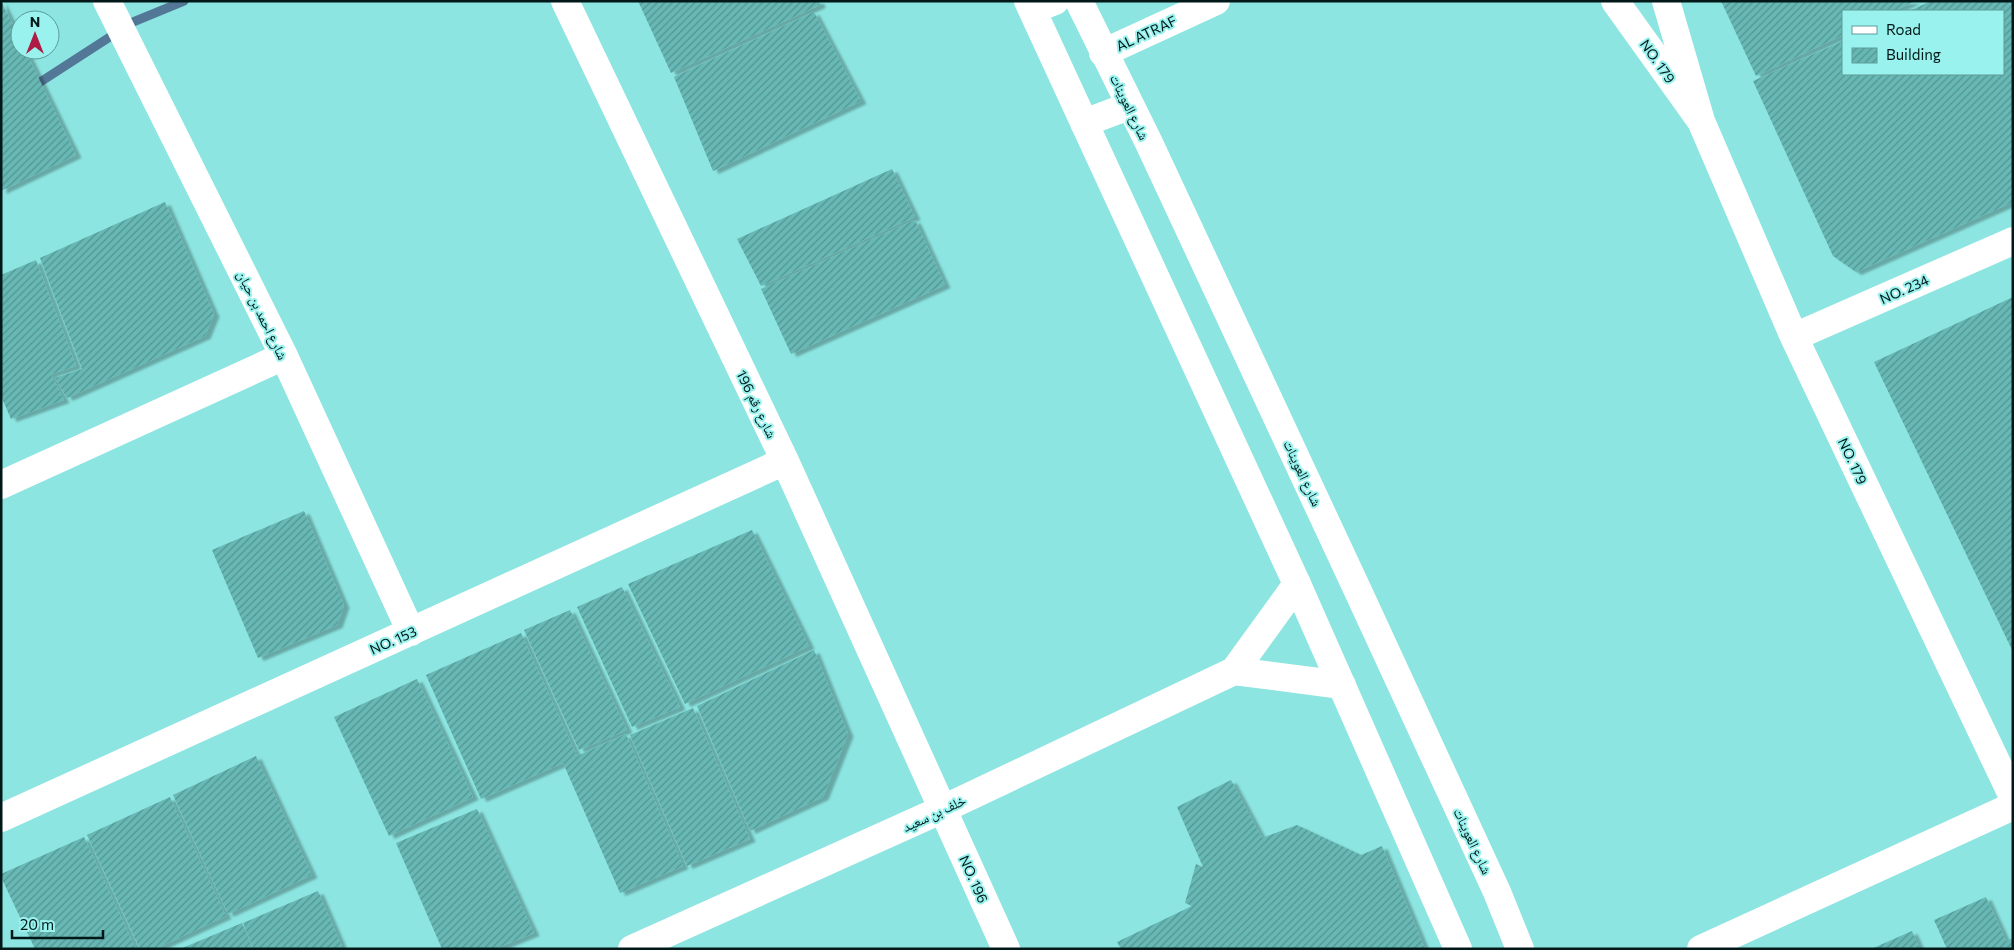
<svg xmlns="http://www.w3.org/2000/svg" width="2014" height="950" viewBox="0 0 2014 950" font-family="Commissioner,'Noto Naskh Arabic',sans-serif">
  <style>
    .lines { fill: none; stroke-linecap: round; stroke-linejoin: round }
    .stream { stroke: #537897; stroke-width: 9 }
    .building { fill: url(#building-hatch); filter: url(#shadow) }
    .minor { stroke: #fff; stroke-width: 28 }
    .tertiary { stroke: #fff; stroke-width: 28 }
    .labels { text-anchor: middle; dominant-baseline: central; stroke-width: 4; stroke-linejoin: round; paint-order: stroke }
    .street-label { font-size: 14px; fill: #001918; stroke: #9af2ee }
  </style>
  <defs>
    <pattern id="building-hatch" width="6" height="6" patternUnits="userSpaceOnUse" patternTransform="scale(1.25)"><rect width="6" height="6" fill="#67b8b5"/><path d="M-1 1l2-2M0 6l6-6M5 7l2-2" fill="none" stroke="#529592"/></pattern>
    <filter id="shadow"><feDropShadow dx="5.5" dy="3" stdDeviation="1" flood-color="#0004"/></filter>
  </defs>
  <rect width="100%" height="100%" fill="#8ce5e1"/>
  <g class="lines">
    <!-- stream -->
    <path class="stream" d="M31 88 133 22 184 1"/>
  </g>
  <!-- building -->
  <path class="building" d="M1 1 20 39V50H25L76 155 1 191Z
    M638 1H819L820 5 671 73Z
    M1721 1H1915L1894 11H1843V35L1756 76Z
    M1931 1H2013V202L1856 272 1833 256 1753 81 1843 41V74H2003V11H1909Z
    M814 12 861 101 713 171 674 77Z
    M892 169 915 217 761 286 737 239Z
    M165 202 214 314 205 336 67 398 55 378 82 369 40 258Z
    M915 220 945 285 791 354 761 289Z
    M36 260 76 366 51 374 64 400 11 419 1 396V275Z
    M2013 297V652L1874 362Z
    M304 511 344 605 337 625 258 658 212 550Z
    M752 530 809 646 685 704 628 584Z
    M622 587 680 707 632 727 577 607Z
    M570 610 627 730 579 750 524 630Z
    M521 633 577 756 626 734 683 866 620 893 563 763 481 799 426 675Z
    M814 650 848 734 823 797 750 831 697 706Z
    M417 679 473 797 389 836 334 717Z
    M693 708 750 839 687 866 630 735Z
    M256 756 312 875 228 914 173 795Z
    M1231 780 1262 838 1297 825 1361 855 1382 846 1425 949H1121L1117 942 1192 906 1185 903 1196 864 1203 867 1177 807Z
    M170 797 226 916 155 949H140L87 835Z
    M477 809 534 933 495 949H442L396 843Z
    M84 837 136 949H35L1 877V874Z
    M318 891 343 949H254L243 923Z
    M1986 897 2006 941 2013 938V949H1947L1934 920Z
    M242 923 253 949H180Z
    M1912 931 1920 949H1871Z"/>
  <g class="lines">
    <!-- minor -->
    <path class="minor" d="M107 1 284 356 411 632
      M565 1 785 461 1006 949
      M1615 1 1701 121 1666 1
      M1103 53 1216 1
      M1701 121 1794 337 2013 797
      M1794 337 2013 241
      M1 485 284 356
      M1234 671 1342 685
      M1 818 785 461
      M632 949 943 809 1234 671 1297 584
      M1701 949 2013 806"/>
    <!-- tertiary -->
    <path class="tertiary" d="M1028 1 1297 584 1458 949
      M1079 1 1149 143 1358 591 1497 892 1520 949
      M1032 10 1055 1
      M1084 123 1129 106"/>
  </g>
  <g class="labels">
    <!-- street labels -->
    <g class="street-label">
      <text transform="translate(1146 33) rotate(-25)">AL ATRAF</text>
      <text transform="translate(1658 61) rotate(55)">NO. 179</text>
      <text transform="translate(1130 107) rotate(64)">شارع العوينات</text>
      <text transform="translate(1904 289) rotate(-24)">NO. 234</text>
      <text transform="translate(263 315) rotate(64)">شارع احمد بن حيان</text>
      <text transform="translate(757 404) rotate(64)">شارع رقم 196</text>
      <text transform="translate(1853 461) rotate(65)">NO. 179</text>
      <text transform="translate(1303 473) rotate(65)">شارع العوينات</text>
      <text transform="translate(393 640) rotate(-24)">NO. 153</text>
      <text transform="translate(934 813) rotate(-25)">خلف بن سعيد</text>
      <text transform="translate(1473 841) rotate(65)">شارع العوينات</text>
      <text transform="translate(974 879) rotate(66)">NO. 196</text>
    </g>
  </g>
  <!-- border -->
  <rect width="2014" height="950" fill="none" stroke="#001918" stroke-width="5"/>
  <!-- legend -->
  <rect x="1842" y="10" width="162" height="65" fill="#9af2ee" stroke="#5c9b98"/>
  <rect x="1852" y="26" width="25" height="8" fill="#ffffff" stroke="#5c9b98"/>
  <text x="1886" y="35" font-size="15" fill="#001918">Road</text>
  <rect x="1852" y="48" width="25" height="15" fill="url(#building-hatch)" stroke="#5c9b98"/>
  <text x="1886" y="60" font-size="15" fill="#001918">Building</text>
  <!-- north arrow -->
  <g transform="translate(35 35)"><circle r="24" fill="#9af2ee" stroke="#5c9b98"/>
  <path d="M0-4L9 19L0 12L-9 19Z" fill="#ae1b45"/>
  <text y="-8" font-size="14" font-weight="bold" text-anchor="middle" fill="#001918">N</text>
  </g>
  <!-- scale -->
  <path d="M12 930v8h91v-8" fill="none" stroke="#001918" stroke-width="2.5"/>
  <text x="20" y="930" font-size="15" fill="#001918" stroke="#9af2ee" stroke-width="4" paint-order="stroke">20 m</text>
</svg>
